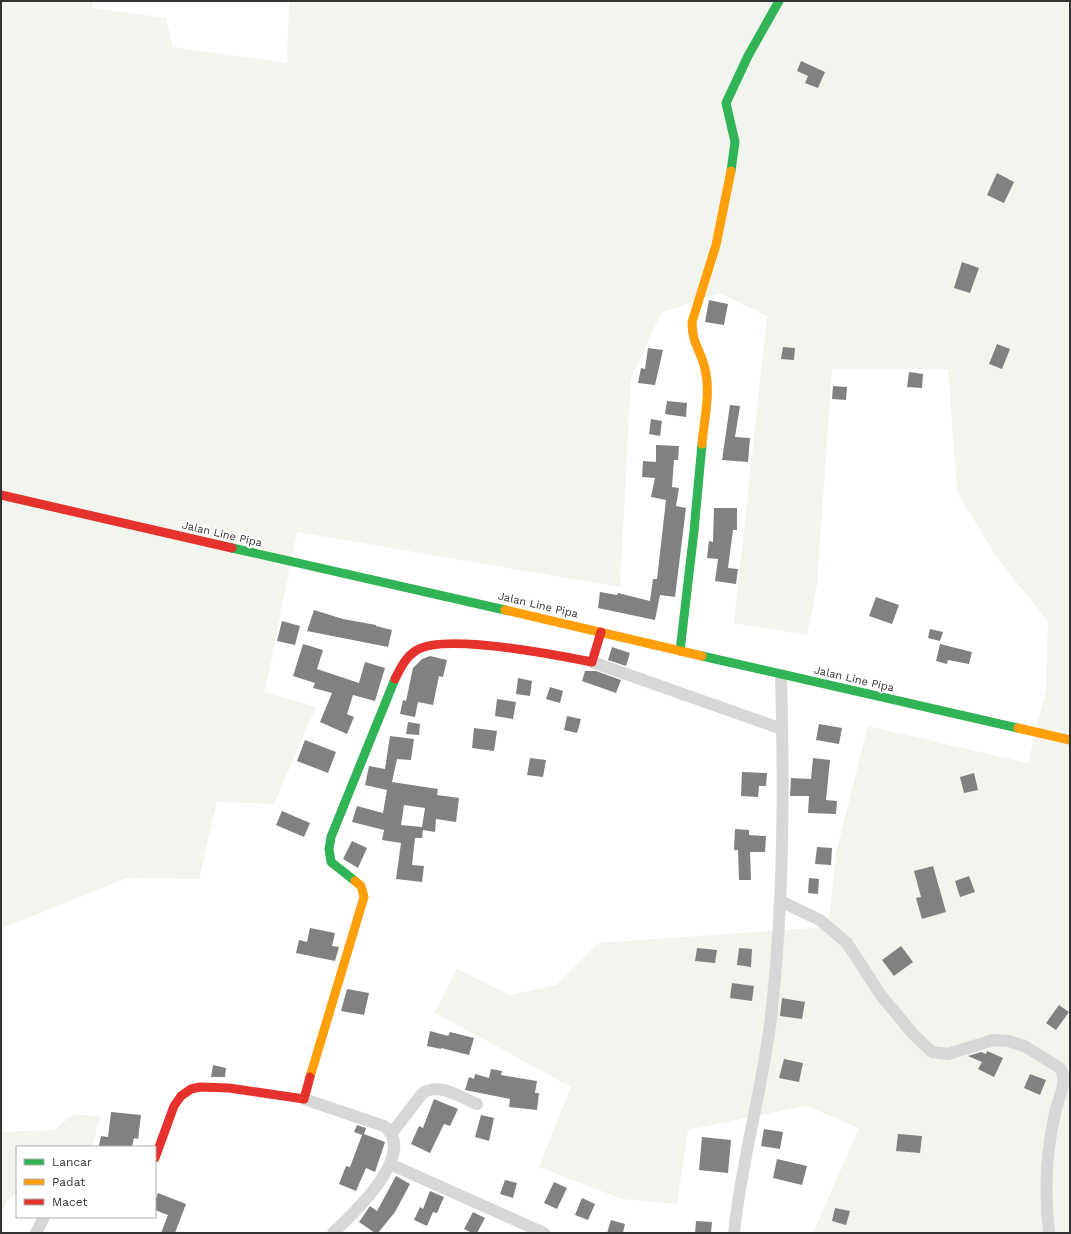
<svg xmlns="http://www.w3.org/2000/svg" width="1071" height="1234" viewBox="0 0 1071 1234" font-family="'Work Sans',sans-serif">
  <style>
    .green { fill: #f1f5ed }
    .building { fill: #818181; fill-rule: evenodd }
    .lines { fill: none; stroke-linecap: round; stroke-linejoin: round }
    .street { stroke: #d7d7d7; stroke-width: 12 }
    .fast { stroke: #30b455; stroke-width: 9 }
    .slow { stroke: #ff9f0a; stroke-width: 9 }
    .jam { stroke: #e5322d; stroke-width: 9 }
    .labels { text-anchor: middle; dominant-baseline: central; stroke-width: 4; stroke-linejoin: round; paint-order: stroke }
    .street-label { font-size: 11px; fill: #333; stroke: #fff }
  </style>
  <rect width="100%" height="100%" fill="#fff"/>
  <!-- green -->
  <path class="green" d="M1 1H93L92 8 166 18 173 47 287 63 289 1H1070V1233H813L859 1128 806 1106 688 1130 677 1204 622 1199 539 1167 571 1087 435 1013 457 969 510 995 556 985 598 943 828 927 836 853 868 726 1028 763 1046 689 1048 622 996 556 957 492 948 369H832L817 586 807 635 734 623 767 316 720 293 661 313 631 380 620 587 297 532 265 692 316 707 274 804 217 802 199 879 127 878 1 929Z
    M74 1114 100 1117 92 1147H17V1193L7 1201 1 1212V1132L54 1130Z"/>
  <!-- building -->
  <path class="building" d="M801 61 825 72 818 88 805 83 808 76 797 71Z
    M997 173 1014 182 1004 203 987 195Z
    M962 262 979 268 970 293 954 288Z
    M709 300 728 304 724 325 705 322Z
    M997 344 1010 349 1002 369 989 364Z
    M783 347 795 348 794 360 781 359Z
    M648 348 663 350 655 385 638 383 641 368 645 369Z
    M909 372 923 374 922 388 907 387Z
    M833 386 847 387 846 400 832 399Z
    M667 401 687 403 686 417 665 414Z
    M730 405 740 406 735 437 750 438 748 462 722 460Z
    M651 419 662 421 660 436 649 434Z
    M656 445 679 446 678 460H674L672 487 679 488 676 506 686 508 675 597 660 595 655 620 598 608 600 592 617 595 618 593 650 601 653 579H657L666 500 651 497 655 478 642 477 643 461 656 462Z
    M714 508H737V530H733L728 568 738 569 736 584 715 581 718 559 707 558 709 541 713 542Z
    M876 597 899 605 892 624 869 616Z
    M314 610 343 619 376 625V626L392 630 388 647 307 631Z
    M282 621 300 626 295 645 277 641Z
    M930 629 943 632 940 641 928 638Z
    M303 644 323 650 317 669 359 683 365 662 385 668 375 701 353 695 347 714 354 717 347 734 320 722 332 693 313 688 315 683 293 676Z
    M940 644 972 652 969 664 948 660 947 664 936 661Z
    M612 647 630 653 626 666 608 660Z
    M430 656 447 660 443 677 439 676 433 705 418 702 415 717 400 714 403 700 406 701 413 668 422 659Z
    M585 671H596L621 680 616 693 582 681Z
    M518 678 532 681 530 696 516 694Z
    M550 687 563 691 560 703 546 699Z
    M497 699 516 702 513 719 495 716Z
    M567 716 581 719 577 733 564 730Z
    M408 722 420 724 419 735 406 734Z
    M819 724 842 728 839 744 816 740Z
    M474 728 497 731 494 751 472 748Z
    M390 736 414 739 411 760 397 759 392 782 438 789 437 795 459 798 456 822 436 819 435 832 423 830 422 838H415L412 865 424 866 422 882 396 879 401 843 382 840 384 830 352 822 357 806 383 813 387 790 365 785 369 766 385 769ZM404 805 425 808 422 827 401 825Z
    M305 740 336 752 328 773 297 761Z
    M530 758 546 760 543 777 527 775Z
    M813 758 830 760 826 800 837 801 836 814 808 813 809 796H790L791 778 811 779Z
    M742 772 767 773 766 786H759L758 797 741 796Z
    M974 773 978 790 964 793 960 777Z
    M282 811 310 823 304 837 276 825Z
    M735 829 749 830V835L766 836 765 852H750L751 880H739L738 850H734Z
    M352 841 367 848 358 868 343 859Z
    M817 847 832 848 831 865 815 864Z
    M933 866 946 912 922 919 916 898 921 897 914 871Z
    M969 876 975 892 960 897 955 881Z
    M809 878 819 879 818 894 808 893Z
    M310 928 335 933 332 946 339 947 335 961 296 953 299 940 307 942Z
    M901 946 913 962 894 976 882 960Z
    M697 948 717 950 715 963 695 961Z
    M739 948 752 949 751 967 737 965Z
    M732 983 754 986 752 1001 730 998Z
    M347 989 369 993 364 1015 341 1011Z
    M782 998 805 1002 802 1019 780 1016Z
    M1059 1005 1069 1012 1056 1030 1046 1023Z
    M430 1031 448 1036 450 1032 474 1038 469 1055 441 1048V1049L427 1046Z
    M987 1051 1003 1058 994 1077 978 1069 982 1062 968 1056 981 1052 986 1054Z
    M784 1059 803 1063 799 1082 779 1078Z
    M213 1065 226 1068 225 1077H211Z
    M491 1069 502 1071 501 1075 537 1081 535 1093H539L537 1110 509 1107 510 1099 465 1090 469 1077 474 1079 475 1074 489 1078Z
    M1030 1074 1046 1080 1040 1095 1024 1088Z
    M434 1099 458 1109 450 1126 444 1124 430 1153 411 1144 419 1126 423 1128Z
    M111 1112 141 1115 138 1139 134 1138 132 1147 99 1146 101 1136 108 1137Z
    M481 1115 494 1118 489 1141 475 1137Z
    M357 1125 366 1128 364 1134 385 1142 375 1172 366 1168 356 1191 339 1184 346 1166 350 1167 362 1135 354 1132Z
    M764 1129 783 1132 780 1149 761 1146Z
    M898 1134 922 1136 920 1153 896 1151Z
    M702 1137 731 1140 728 1173 699 1170Z
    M777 1159 807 1166 802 1185 773 1178Z
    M396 1176 410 1184 395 1212 378 1233H375L359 1222 370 1206 377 1211Z
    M505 1180 517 1183 513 1198 500 1194Z
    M554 1182 567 1188 557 1209 544 1203Z
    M430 1191 444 1197 437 1213 433 1212 427 1226 414 1220 420 1207 423 1209Z
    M158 1193 186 1204 175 1233H161L168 1215 155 1210V1201Z
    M582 1198 595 1204 588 1220 575 1215Z
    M835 1208 850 1211 846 1225 832 1221Z
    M473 1212 485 1218 477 1233H472L464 1229Z
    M611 1220 625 1224 623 1233H607Z
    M696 1221 712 1222 711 1233H695Z"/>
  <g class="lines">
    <!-- street -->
    <path class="street" d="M592 662 782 729
      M780 901 820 920 847 943 880 994 913 1034 932 1052 948 1054 993 1040 1009 1041 1026 1047 1060 1068C1069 1082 1058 1098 1055 1113 1046 1153 1044 1192 1049 1233
      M304 1099 384 1126C419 1153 353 1214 333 1233
      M391 1134 422 1094C437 1081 462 1098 477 1104
      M390 1164 544 1233
      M36 1233 44 1217
      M734 1233C741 1163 761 1095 770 1025 784 909 784 791 781 675"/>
    <!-- fast -->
    <path class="fast" d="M731 171 735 142 726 103 748 56 779 1
      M232 548 505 610
      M680 651 694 531 702 444
      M702 656 1018 728
      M355 881 331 862 329 849 331 837 395 679"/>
    <!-- slow -->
    <path class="slow" d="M702 444C704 420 711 393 705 369 701 350 692 345 692 322L716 245 731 171
      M505 610 702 656
      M1018 728 1070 740
      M310 1077 364 897 361 886 355 881"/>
    <!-- jam -->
    <path class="jam" d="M1 495 232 548
      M395 679C400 669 406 656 417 650 445 633 557 655 592 662L601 632
      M155 1158 174 1106 181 1096 191 1089 200 1087 229 1088 304 1099 310 1077"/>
  </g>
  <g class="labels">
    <!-- street labels -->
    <g class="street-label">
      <text transform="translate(222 534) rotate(13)">Jalan Line Pipa</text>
      <text transform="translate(538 605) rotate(13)">Jalan Line Pipa</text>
      <text transform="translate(854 679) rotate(13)">Jalan Line Pipa</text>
    </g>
  </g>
  <!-- border -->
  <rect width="1071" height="1234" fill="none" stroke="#333333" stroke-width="4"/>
  <!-- legend -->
  <rect x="16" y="1146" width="140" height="72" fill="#ffffff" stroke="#adadad"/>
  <rect x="24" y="1159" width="20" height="6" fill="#30b455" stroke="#adadad"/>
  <text x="52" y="1166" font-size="12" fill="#333333">Lancar</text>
  <rect x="24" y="1179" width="20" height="6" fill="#ff9f0a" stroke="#adadad"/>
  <text x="52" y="1186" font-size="12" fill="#333333">Padat</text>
  <rect x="24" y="1199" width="20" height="6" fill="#e5322d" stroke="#adadad"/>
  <text x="52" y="1206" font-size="12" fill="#333333">Macet</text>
</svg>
